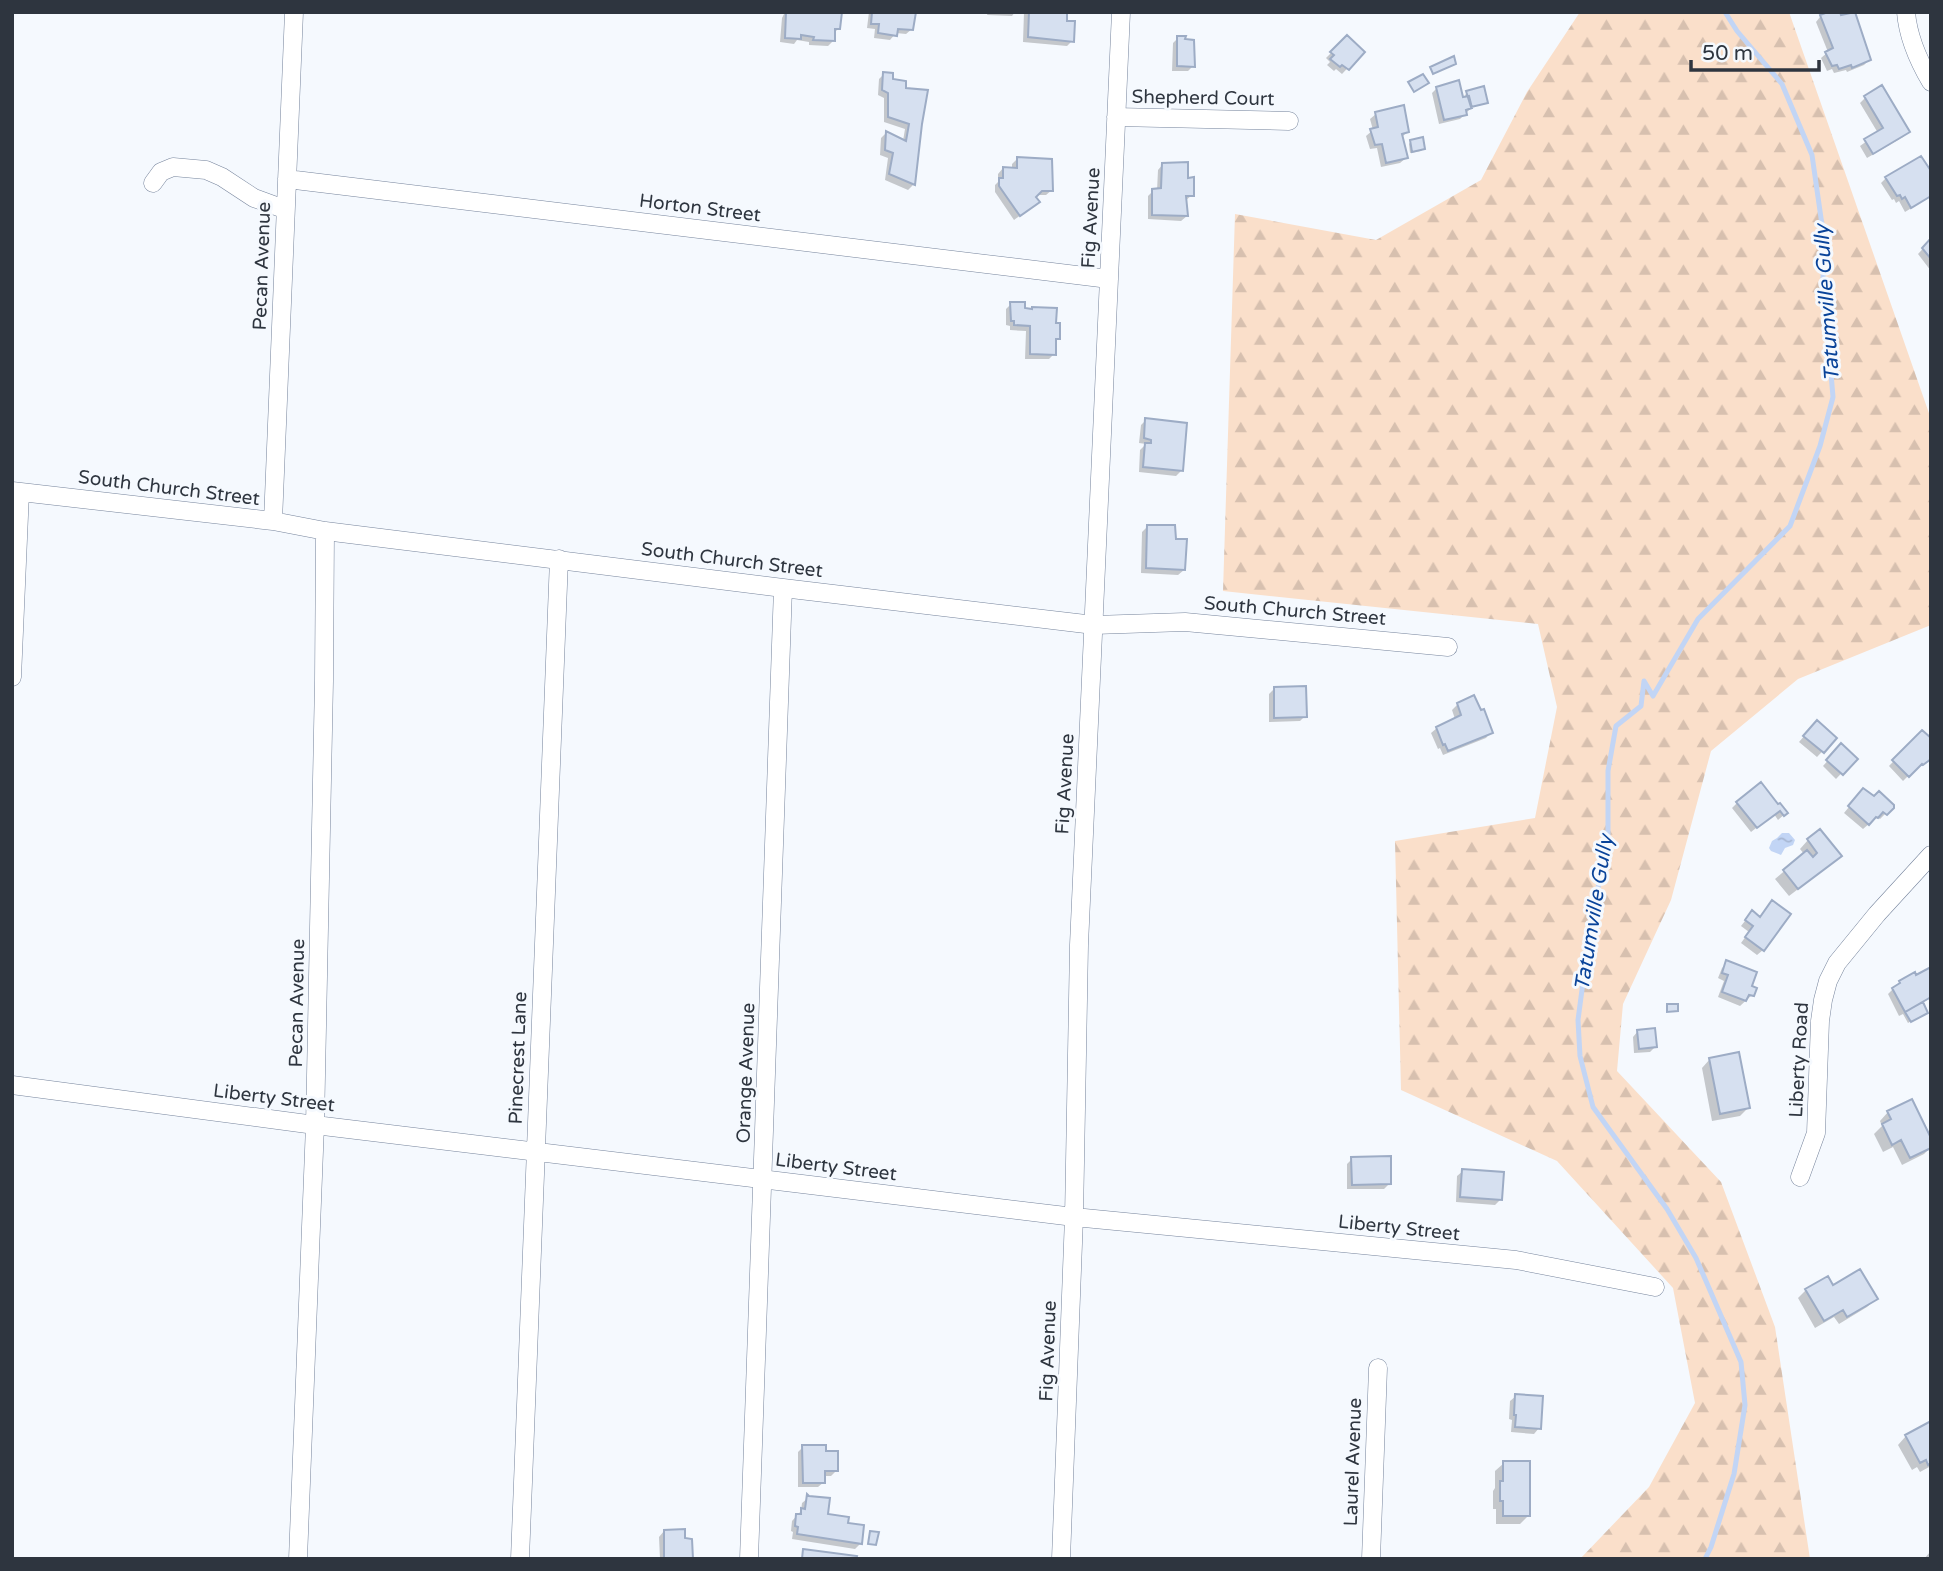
<svg xmlns="http://www.w3.org/2000/svg" width="1943" height="1571" viewBox="0 0 1943 1571" font-family="'Varela Round',sans-serif">
  <style>
    .forest { fill: url(#forest-firs) }
    .water { fill: url(#water-ripples) }
    .shadow { fill: #0003 }
    .lines { fill: none; stroke-linecap: round; stroke-linejoin: round }
    .stream { stroke: #c2d5f5; stroke-width: 5 }
    .building { fill: #d6e0f0; stroke: #9dacc5; stroke-width: 2 }
    .street-casing { stroke: #76849c; stroke-width: 19 }
    .street { stroke: #fff; stroke-width: 18 }
    .labels { text-anchor: middle; dominant-baseline: central; stroke-width: 6; stroke-linejoin: round; paint-order: stroke }
    .street-label { font-size: 19px; fill: #2e353f; stroke: #f5f9fe }
    .water-label { font-size: 21px; font-style: italic; fill: #094399; stroke: #f5f9fe }
  </style>
  <defs>
    <pattern id="forest-firs" width="22" height="20" patternUnits="userSpaceOnUse" patternTransform="scale(1.75)"><rect width="22" height="20" fill="#fadfca"/><path d="M5 1l3.5 6h-7zM16 11l3.5 6h-7z" fill="#d7c0af"/></pattern>
    <pattern id="water-ripples" width="26" height="14" patternUnits="userSpaceOnUse" patternTransform="scale(1.75)"><rect width="26" height="14" fill="#c2d5f5"/><path d="M2 4q2-2 4 0t4 0M15 11q2-2 4 0t4 0" fill="none" stroke="#a7b7d3"/></pattern>
  </defs>
  <rect width="100%" height="100%" fill="#f5f9fe"/>
  <!-- forest -->
  <path class="forest" d="M1580 12H1789L1931 419V625L1798 679 1711 751 1671 900 1623 1004 1617 1071 1721 1182 1775 1327 1810 1559H1580L1649 1487 1695 1403 1673 1288 1557 1161 1401 1090 1395 841 1535 818 1557 707 1538 624 1223 591 1235 214 1376 240 1481 180 1527 92Z"/>
  <!-- water -->
  <path class="water" d="M1782 833H1789L1795 840 1793 845 1785 848 1781 855 1771 851 1769 848 1772 841 1777 838Z"/>
  <!-- shadow -->
  <path class="shadow" d="M785 12H840L839 28 833 34V41L828 46 809 45V42L797 40 794 44 780 42 782 18Z
    M869 12H914L912 29 906 34 896 33 890 40 874 38 875 29 867 28Z
    M988 12H1015L1012 16 987 15Z
    M1024 12H1066L1065 23 1072 41 1067 46 1023 42Z
    M1824 12H1838L1869 60 1864 65 1847 72 1846 70 1834 73 1832 69 1827 71 1821 58 1828 52 1816 22Z
    M1347 37 1363 52 1342 74 1336 69 1334 71 1327 65 1330 62 1326 58Z
    M1178 38 1193 66 1188 71H1172L1173 43Z
    M884 74 904 90 920 124 913 185 908 190 885 180 888 158 880 155 881 138 886 133 903 141 905 129 884 122V98L878 95 879 79Z
    M1437 88 1462 99 1467 98 1465 95 1467 93 1486 102 1471 108 1460 119 1439 124 1432 93Z
    M1865 98 1908 132 1903 137 1867 158 1860 146 1878 133 1860 103Z
    M1376 114 1408 131 1402 137 1406 158 1400 163 1381 167 1377 148 1370 149 1366 136 1373 130 1370 119Z
    M1411 141 1423 149 1421 151 1410 153 1409 144Z
    M1017 159 1052 190 1046 195H1033L1032 207 1014 220 995 192V185L998 182V174L1003 168 1012 169V164Z
    M1163 164 1186 180 1192 195 1185 201 1187 216 1181 221 1148 219V196L1153 191H1157L1158 170Z
    M1886 178 1931 196 1905 212 1899 201 1896 203 1894 199 1892 200 1881 183Z
    M1931 240V271L1918 254Z
    M1011 304 1031 310 1032 308 1054 324 1058 339 1054 343V354L1049 359H1025L1026 331 1010 330V326L1006 325V309Z
    M1146 420 1181 471 1176 476 1139 472 1140 450 1146 444 1139 443 1141 425Z
    M1147 527 1174 541 1184 570 1178 575 1141 573 1142 532Z
    M1274 689 1305 716 1300 721 1269 722V694Z
    M1458 704 1491 732 1486 738 1443 755 1440 748 1438 749 1431 733 1437 728 1455 719 1452 710Z
    M1812 727 1835 738 1817 757 1799 742Z
    M1922 732 1931 757 1917 769 1916 768 1903 781 1889 766Z
    M1841 746 1855 759 1836 779 1823 766Z
    M1858 796 1892 807 1880 819 1877 817 1863 829 1844 813Z
    M1737 803 1778 807 1786 813 1778 820 1774 814 1751 832 1732 808Z
    M1808 840 1831 864 1789 896 1775 879 1804 854 1800 849Z
    M1752 912 1759 918 1763 950 1757 955 1741 943 1749 932 1741 926Z
    M1727 963 1750 987 1752 995 1740 1006 1718 997 1724 981 1718 978 1722 968Z
    M1931 969V998L1921 1003 1923 1014 1908 1023 1903 1014 1899 1016 1888 994 1900 982 1915 977Z
    M1638 1031 1656 1046 1650 1052 1634 1053 1633 1037Z
    M1710 1059 1748 1108 1740 1116 1712 1121 1702 1068Z
    M1888 1112 1931 1147 1924 1154 1902 1165 1893 1147 1883 1152 1874 1134 1882 1126 1880 1121Z
    M1352 1159 1390 1183 1384 1189H1347V1164Z
    M1463 1171 1501 1199 1495 1205 1456 1202 1457 1176Z
    M1832 1287 1876 1299 1867 1307 1839 1324 1834 1317 1815 1328 1798 1298 1806 1290Z
    M1516 1396 1539 1428 1534 1434 1511 1432 1512 1420 1509 1419 1510 1401Z
    M1931 1423V1466L1920 1472 1917 1467 1912 1470 1898 1445 1906 1436Z
    M803 1447 836 1471 831 1476H824V1482L818 1487H798V1452Z
    M1504 1463 1529 1515 1520 1524H1496V1509H1493V1491L1495 1488V1471Z
    M808 1498 826 1515 846 1524 860 1544 855 1549 792 1539 793 1532 791 1531 792 1521 801 1511 802 1503Z
    M664 1531 683 1540 691 1559H660L659 1537Z
    M1930 1552 1931 1559H1924Z"/>
  <g class="lines">
    <!-- stream -->
    <path class="stream" d="M1705 1559 1711 1547 1734 1474 1745 1405 1741 1362 1696 1258 1667 1209 1593 1107 1580 1056 1578 1020 1592 914 1608 844V771L1616 726 1641 706 1644 681 1653 696 1698 619 1790 526 1820 446 1833 397 1823 279 1824 239 1812 155 1782 84 1737 31 1725 12"/>
  </g>
  <!-- building -->
  <path class="building" d="M786 12H842L840 29H835V41L813 40 814 37 801 35V39L785 38Z
    M872 12H916L913 30 898 29 897 36 878 33 879 24H871Z
    M1029 12H1067V21H1075L1074 42 1028 37Z
    M1828 12H1840L1841 15 1855 12 1871 60 1852 68 1851 65 1839 69 1837 65 1832 66 1825 52 1833 48 1820 15Z
    M1347 35 1365 52 1349 70 1342 65 1340 67 1330 59 1334 55 1330 52Z
    M1177 36H1186L1185 39 1194 40 1195 67 1177 66Z
    M1454 56 1456 64 1433 74 1430 67Z
    M883 72 893 73V79L906 81V88L928 90 922 124 915 185 889 174 893 153 885 150 886 131 906 141 909 124 888 117V93L882 90Z
    M1423 74 1429 83 1414 92 1408 82Z
    M1459 80 1463 97 1469 96 1472 108 1466 110 1467 115 1444 120 1436 87Z
    M1882 85 1910 132 1873 154 1864 139 1883 128 1864 96Z
    M1484 86 1488 103 1471 107 1466 91Z
    M1404 105 1409 132 1402 134 1408 158 1386 163 1382 144 1375 145 1370 129 1378 127 1375 112Z
    M1423 137 1425 149 1412 152 1410 140Z
    M1921 156 1931 171V196L1911 208 1905 197 1902 199 1900 195 1897 196 1885 177Z
    M1017 157 1052 159 1053 191H1042L1036 197 1040 202 1020 216 999 186V178H1003V167L1017 168Z
    M1188 162V178L1194 177V196H1186L1188 216 1152 215V189L1161 188 1162 163Z
    M1931 238V259L1922 248Z
    M1010 302H1025V308L1032 309V307L1057 308 1056 323H1060V339H1056V355L1030 354V326L1014 325V321H1011Z
    M1145 418 1187 423 1183 471 1143 467 1145 443H1151V440L1144 438Z
    M1147 525H1175L1176 539H1187L1185 570 1146 568Z
    M1306 686 1307 717 1274 718V687Z
    M1474 695 1481 710 1484 709 1493 733 1448 751 1445 744 1443 745 1436 727 1461 715 1457 703Z
    M1817 720 1837 738 1824 753 1803 736Z
    M1922 730 1931 738V759L1923 765 1922 764 1909 777 1892 760Z
    M1841 743 1858 759 1843 775 1826 760Z
    M1761 782 1778 804 1780 803 1788 813 1784 816 1780 811 1757 828 1736 802Z
    M1863 788 1874 796 1879 791 1894 805V808L1887 815 1883 812 1878 818 1876 817 1869 825 1848 806Z
    M1820 829 1842 856 1798 889 1783 870 1807 850 1813 857 1817 853 1807 839Z
    M1772 900 1791 914 1764 951 1745 937 1753 926 1745 920 1752 910 1760 917Z
    M1726 960 1757 972 1752 986 1757 988 1754 996 1749 995 1746 1001 1722 992 1728 975 1722 973Z
    M1931 967V997L1905 1012 1892 988 1900 983 1899 981 1915 972 1916 975Z
    M1923 1002 1928 1013 1911 1022 1905 1012Z
    M1667 1004H1678V1011L1667 1012Z
    M1655 1028 1657 1047 1639 1049 1637 1030Z
    M1739 1052 1750 1108 1720 1114 1709 1058Z
    M1912 1099 1931 1138V1148L1910 1158 1901 1140 1892 1145 1882 1124 1891 1119 1887 1111Z
    M1391 1156V1184L1352 1185 1351 1157Z
    M1462 1169 1504 1172 1502 1200 1460 1197Z
    M1860 1269 1878 1299 1847 1317 1843 1310 1824 1321 1805 1289 1828 1276 1833 1285Z
    M1515 1394 1543 1396 1541 1429 1515 1427 1516 1415H1514Z
    M1931 1421V1463L1928 1465 1926 1460 1920 1463 1905 1435Z
    M802 1445H826V1451H838V1471H825V1483H803Z
    M1503 1461H1530V1516H1503V1501H1500V1481H1503Z
    M807 1494 809 1496 830 1498 828 1514 849 1517 848 1523 864 1525 862 1544 797 1534 798 1527 795 1526 796 1514H801V1508L805 1509Z
    M685 1529V1538L692 1539 693 1559H664V1530Z
    M870 1531 879 1532 876 1545 868 1544Z
    M803 1549 857 1556 856 1559H802Z"/>
  <g class="lines">
    <defs>
      <path id="street" d="M1906 12C1908 38 1918 60 1931 82
        M1116 117 1289 121
        M287 179 1109 279
        M153 183 161 172 173 167 206 170 222 177 254 198 284 209
        M12 491 273 521 325 531 783 588 1094 625 1185 622 1448 647
        M273 521 294 12
        M12 677 20 492
        M12 1085 315 1125 1074 1217 1516 1260 1655 1287
        M1800 1177 1816 1133 1820 1021 1823 1000 1828 981 1837 963 1877 914 1931 855
        M298 1559 315 1125 324 681 325 531
        M520 1559 559 559
        M749 1559 783 588
        M1061 1559 1074 1217 1079 945 1121 12
        M1371 1559 1378 1368"/>
    </defs>
    <!-- street casing -->
    <use href="#street" class="street-casing"/>
    <!-- street -->
    <use href="#street" class="street"/>
  </g>
  <g class="labels">
    <!-- street labels -->
    <g class="street-label">
      <text transform="translate(1203 98) rotate(1)">Shepherd Court</text>
      <text transform="translate(700 208) rotate(7)">Horton Street</text>
      <text transform="translate(1091 218) rotate(-87)">Fig Avenue</text>
      <text transform="translate(262 266) rotate(-88)">Pecan Avenue</text>
      <text transform="translate(169 488) rotate(7)">South Church Street</text>
      <text transform="translate(732 560) rotate(7)">South Church Street</text>
      <text transform="translate(1295 611) rotate(5)">South Church Street</text>
      <text transform="translate(1065 784) rotate(-87)">Fig Avenue</text>
      <text transform="translate(297 1003) rotate(-89)">Pecan Avenue</text>
      <text transform="translate(518 1058) rotate(-88)">Pinecrest Lane</text>
      <text transform="translate(1799 1060) rotate(-87)">Liberty Road</text>
      <text transform="translate(746 1073) rotate(-88)">Orange Avenue</text>
      <text transform="translate(274 1098) rotate(7)">Liberty Street</text>
      <text transform="translate(836 1167) rotate(7)">Liberty Street</text>
      <text transform="translate(1399 1228) rotate(6)">Liberty Street</text>
      <text transform="translate(1048 1351) rotate(-88)">Fig Avenue</text>
      <text transform="translate(1353 1462) rotate(-88)">Laurel Avenue</text>
    </g>
    <!-- water labels -->
    <g class="water-label">
      <text transform="translate(1827 303) rotate(-94)">Tatumville Gully</text>
      <text transform="translate(1594 913) rotate(-81)">Tatumville Gully</text>
    </g>
  </g>
  <!-- border -->
  <rect width="1943" height="1571" fill="none" stroke="#2e353f" stroke-width="28"/>
  <!-- scale -->
  <path d="M1691 60v10h128v-10" fill="none" stroke="#2e353f" stroke-width="3.5"/>
  <text x="1702" y="60" font-size="21" fill="#2e353f" stroke="#f5f9fe" stroke-width="5" paint-order="stroke">50 m</text>
</svg>
